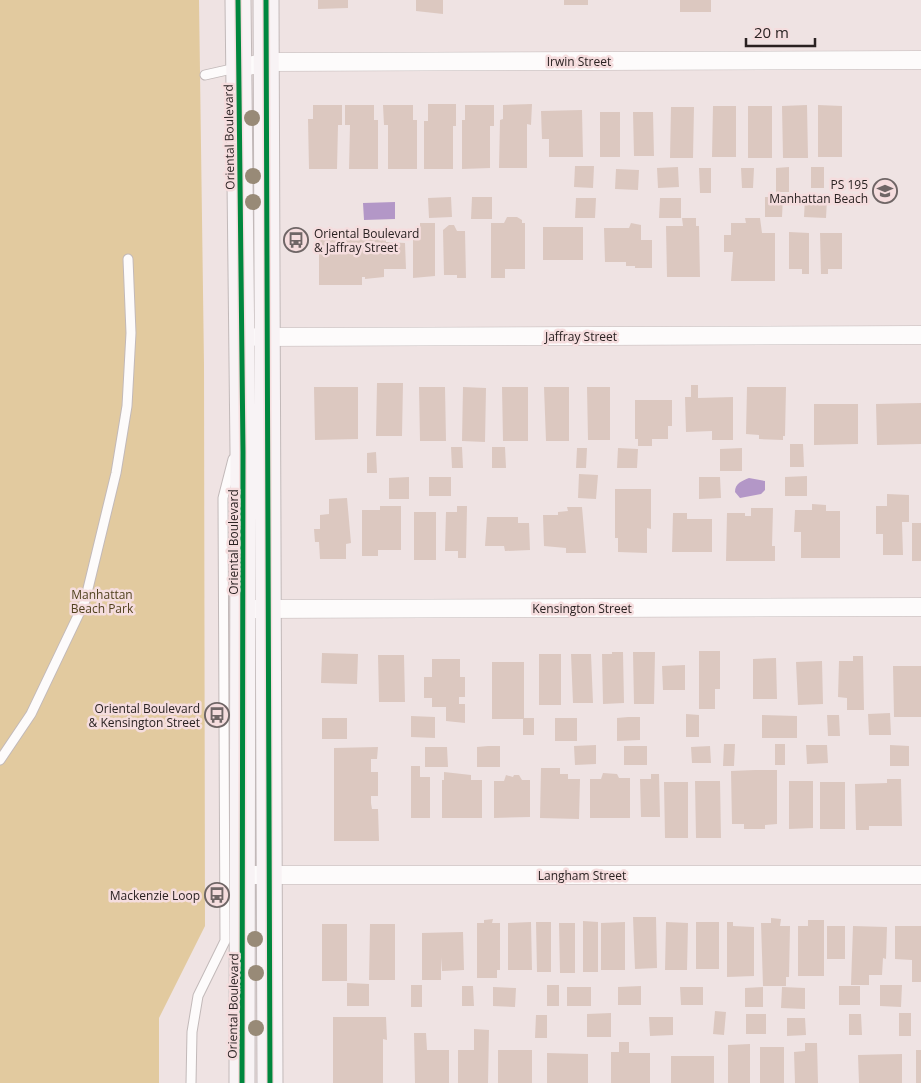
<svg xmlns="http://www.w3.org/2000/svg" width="921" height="1083" viewBox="0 0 921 1083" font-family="'Open Sans',sans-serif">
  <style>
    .green { fill: #e2ca9f }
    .water { fill: #b397c7 }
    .building { fill: #dcc8c0 }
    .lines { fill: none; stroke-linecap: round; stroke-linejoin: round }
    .lane-casing { stroke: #c2b9b9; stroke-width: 11 }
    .street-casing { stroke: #c2b9b9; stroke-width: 19 }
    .secondary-casing { stroke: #c2b9b9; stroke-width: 27 }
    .lane { stroke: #fdfbfb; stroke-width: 9 }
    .street { stroke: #fdfbfb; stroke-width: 18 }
    .secondary { stroke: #f8f3f5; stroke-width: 25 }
    .cycleway-casing { stroke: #f5ddde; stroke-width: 8 }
    .cycleway { stroke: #00873e; stroke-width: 5 }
    .tree { fill: #988a77 }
    .labels { text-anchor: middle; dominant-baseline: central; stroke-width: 5; stroke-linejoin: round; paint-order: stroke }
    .street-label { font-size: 12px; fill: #2a2222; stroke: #f5ddde }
    .poi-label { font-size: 12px; fill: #2a2222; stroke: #f5ddde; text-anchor: end }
    .park-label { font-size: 12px; fill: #50411e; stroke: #f5ddde }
  </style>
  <rect width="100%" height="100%" fill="#efe3e3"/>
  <!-- green -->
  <path class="green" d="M0 0H199L204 364 205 926 159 1018V1083H0Z"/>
  <!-- water -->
  <path class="water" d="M395 202V219L364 220 363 203Z
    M749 478 765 481V490L761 494 740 498 735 492C735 483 742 481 749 478Z"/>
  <!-- building -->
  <path class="building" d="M318 0H348V8L318 9Z
    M416 0H443V14L416 11Z
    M564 0H588V5H564Z
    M680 0H711V12H680Z
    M428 104H456V126H453V169H424V121H428Z
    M532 104 531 125 527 124V168H499L500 120 503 119V105Z
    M313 105H342V125H338L337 169H309L308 119H313Z
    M345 105H374V120H378V169H349L350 125H345Z
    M383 105H413V120H417V169H388V125H384Z
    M465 105H494V126H490V168L462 169V120H465Z
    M807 105 808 158H783L782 106Z
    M818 105 842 106V157H818Z
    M713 106H736V157H712Z
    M748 106H772V158H748Z
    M671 107H694L693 158H670Z
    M582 110 583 157H549V139H542L541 111Z
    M600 112H620V157H600Z
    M633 112H653L654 156H634Z
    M575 166H594L593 188 574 187Z
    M678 167 679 187 658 188 657 168Z
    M789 167V192H776V168Z
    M811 167H824V188H811Z
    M699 168H711V193H700Z
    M741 168H754L753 188H742Z
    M616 169 639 170 638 190 615 189Z
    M451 197 452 217 429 218 428 198Z
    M472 197H492V219H471Z
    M765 197H783L782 217H765Z
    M576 198H596L595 218H575Z
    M660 198H681V218H659Z
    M805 198 827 199 826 218 804 217Z
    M507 217H517L522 220V223H525V269H505V278H491V223H504Z
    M682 218H696V226H699L700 277H667L666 226H683Z
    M745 218H760L762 233H775V281H731L733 252H724V235H731V223H746Z
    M420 223H435V276L413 278V231H420Z
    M631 223 641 225V240H652V268H635V266H626V262H605L604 228H629Z
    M449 225H454L457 231H465L466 278H457V275H444L443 230Z
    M543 227H583V260H543Z
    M319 229H386V242L405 243 406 269H384V277L365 279V277H362V285H319Z
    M789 232 809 233V274H802V269H789Z
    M820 233H842V269H828V274H821Z
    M377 383H403L402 436H376Z
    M691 385H698V398L733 397V440H712V431L686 432 685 397H691Z
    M314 387H358V439L315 440Z
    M419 387H445L446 441H420Z
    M463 387 486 388 485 442 462 441Z
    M502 387H528V441H503Z
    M544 387H569V441H546Z
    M587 387H610V440H588Z
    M747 387H786L785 436H783V440L759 439V435L746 434Z
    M635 400H672V426H668V439H652V446H638V439H635Z
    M921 403V444L877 445 876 404Z
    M814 404H858V444L814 445Z
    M790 444H803L804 467H790Z
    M451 447H462L463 468H452Z
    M492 447H505L506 468H492Z
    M577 448H587L586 468H576Z
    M618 448 638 449 637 468H617Z
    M742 448V471H720V449Z
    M376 452 377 473H367V453Z
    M579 474 598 475 596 499 578 498Z
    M807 476V496H785V477Z
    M409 477V499H389V478Z
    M429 477H451V496H429Z
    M699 477H720L721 498 699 499Z
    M615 489H651V529L647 528V553L618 552V538H615Z
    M887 494 909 495V522H902L903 555H883V534H876V506H887Z
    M347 498 351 543 346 544V559H320L319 542H315L314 529H320V515L329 514V499Z
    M812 504 826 505V511H840V558H801V532H794L795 510H812Z
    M380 506H401V550H378V556H362V510H380Z
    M457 506H467L466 558H458V551H445L446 512H457Z
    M567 507H582L586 553H566V548L544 546 543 515H558V512L568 511Z
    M751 508H773L772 546H775V561H726L727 513H745V516H751Z
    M414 512H436V560H414Z
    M673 513H687V519H712V552H672Z
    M487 517H518V523H529L530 550 505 551 504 546H485Z
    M912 523H921V561H912Z
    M699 651H720V689H715V709H699Z
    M612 652H623L624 703 603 704 602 654H612Z
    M633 652H655L654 704H634Z
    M322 653 358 654 357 684 321 683Z
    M539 654H561V705H539Z
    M571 654H591L593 703H573Z
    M378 655H404L405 702H379Z
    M853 656H863L864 710H847V698L838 697 839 661H853Z
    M776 658 777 699H753V659Z
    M432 659H460V677H465V697H459V704H465V723L446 721V707H432V698H424V677H432Z
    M822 661 823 704 798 705 796 662Z
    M492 662H524V718H534V735H523V719H492Z
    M685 665V690H663L662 666Z
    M893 666H921V717H894Z
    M890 713 891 735H869L868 714Z
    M686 714 699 715V737H686Z
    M762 715 797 716V738H762Z
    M827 715H839L840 736H828Z
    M411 716 435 717V738L411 737Z
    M628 717H640V740L617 741V718Z
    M322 718H347V739H322Z
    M555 718H577V741H555Z
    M724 744H735L734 766H723Z
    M775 744H785V765H775Z
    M596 745V764L575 765 574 746Z
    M806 745H827L828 763 807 764Z
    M890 745 909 746V766H890Z
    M488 746H500V767H477V747Z
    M624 746H647V765H624Z
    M710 746 711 763H692L691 747Z
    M378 747 377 759H371V772H378V796H371V803L372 809H378L379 841H334V748Z
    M425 747H447L448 767H425Z
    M411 766H420V777H430V818H411Z
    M541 768H560V774H568V779H580L579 819 540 818Z
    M755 770H777V824L765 825V829H744V824H732L731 771Z
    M444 772 471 775V780H482V818H442V780H444Z
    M603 773 617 774 619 778H630V818H590V779H601Z
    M651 774H659L660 817H641L640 779H651Z
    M506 775 513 777 514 775H519L522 780H530V817L494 818V781H504Z
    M887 779H901L902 826H869V830H856L855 784 887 783Z
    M695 781H720L721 838H696Z
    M789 781H813V828L789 829Z
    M664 782H688V838H665Z
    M820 782H845V829H820Z
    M633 917H656L657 968 635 969Z
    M771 918 781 919 780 926H790L789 977H786V986H763L761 923H771Z
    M493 919 492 923H500V970H497V978H477V923H484V920Z
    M808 920H824V976H798V926H808Z
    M583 921 598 922V972H583Z
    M531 922 532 970H508V923Z
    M536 922H551V972H537Z
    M625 922V970H601V923Z
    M666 922 688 923 687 970H665Z
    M696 922H719V969H696Z
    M727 922H733V926L754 927V976L727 977Z
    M559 923H575V973H560Z
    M322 924H347V981H322Z
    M370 924H395V980H369Z
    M827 926H845V959H827Z
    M853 926 887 927 886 959 883 958 882 975H869V985H851Z
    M895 926H921V982H912V960L895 959Z
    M463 932 464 970 442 971 441 957V980H422V933Z
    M347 983 369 984V1006H347Z
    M411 985H422V1007H411Z
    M547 985H559V1006H547Z
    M880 985H902L901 1007 880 1006Z
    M462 986H473L474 1006H462Z
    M641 986V1005H618V987Z
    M839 986H860V1005H839Z
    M493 987 516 988 515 1007 493 1006Z
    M567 987H591V1006H567Z
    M680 987H703V1005H681Z
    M763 987V1007H745V988Z
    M782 987 805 988V1009L781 1008Z
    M715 1011 726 1012 724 1035 713 1034Z
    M611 1013V1037H587V1014Z
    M899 1013H911V1036H899Z
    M746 1014H766V1034H746Z
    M849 1014H861L862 1035H849Z
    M536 1015H547V1038H535Z
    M333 1017H386L387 1040 383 1039V1083H333Z
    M649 1017H673V1035L650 1036Z
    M787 1018H805L806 1035 787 1036Z
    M474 1029 489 1030 488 1083H458V1050H474Z
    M414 1033H426L427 1050H449V1083H415Z
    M619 1042H629V1053H650V1083H611V1052H619Z
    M805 1043H817L818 1083H795L794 1052 805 1051Z
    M750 1044V1083H728V1045Z
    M760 1047H784V1083H760Z
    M498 1050H532V1083H498Z
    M916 1050H921V1083H916Z
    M547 1053 588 1054V1083H547Z
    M902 1054V1083H859L858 1055Z
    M671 1056H714V1083H671Z"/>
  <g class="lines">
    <defs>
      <path id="lane" d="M205 75 236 68
        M0 760 31 714 85 601 116 473 127 406 131 333 128 259
        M191 1083 192 1032 198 996 225 941 223 498 233 459"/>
      <path id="street" d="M239 68 267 62 921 60
        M257 337 921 335
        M243 609 921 607
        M244 875H921"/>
      <path id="secondary" d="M238 0 243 452 242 1083
        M266 0 270 1083"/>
    </defs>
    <!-- lane casing -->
    <use href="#lane" class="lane-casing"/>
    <!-- street casing -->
    <use href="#street" class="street-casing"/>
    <!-- secondary casing -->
    <use href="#secondary" class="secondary-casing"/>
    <!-- lane -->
    <use href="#lane" class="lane"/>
    <!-- street -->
    <use href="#street" class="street"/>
    <!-- secondary -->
    <use href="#secondary" class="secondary"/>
    <defs>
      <path id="cycleway" d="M238 0 243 452 242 1083
        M266 0 270 1083"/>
    </defs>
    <!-- cycleway casing -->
    <use href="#cycleway" class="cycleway-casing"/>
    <!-- cycleway -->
    <use href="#cycleway" class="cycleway"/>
  </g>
  <!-- trees -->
  <g class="tree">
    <circle cx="252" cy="118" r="8"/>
    <circle cx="253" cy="176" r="8"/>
    <circle cx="253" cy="202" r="8"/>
    <circle cx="255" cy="939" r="8"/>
    <circle cx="256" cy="973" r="8"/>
    <circle cx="256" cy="1028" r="8"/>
  </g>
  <!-- icons -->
  <defs>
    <symbol id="school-ring" viewBox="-11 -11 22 22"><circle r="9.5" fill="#f5ddde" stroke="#6f6666" stroke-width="1.5"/><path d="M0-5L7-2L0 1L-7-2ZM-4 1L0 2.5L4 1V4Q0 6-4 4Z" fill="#6f6666"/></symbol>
    <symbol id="bus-ring" viewBox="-11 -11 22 22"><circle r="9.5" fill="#f5ddde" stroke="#6f6666" stroke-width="1.5"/><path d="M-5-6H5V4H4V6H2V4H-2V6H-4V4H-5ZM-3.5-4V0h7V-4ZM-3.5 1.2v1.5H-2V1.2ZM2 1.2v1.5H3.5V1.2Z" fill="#6f6666"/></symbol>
  </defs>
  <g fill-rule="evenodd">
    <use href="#school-ring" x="871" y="177" width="28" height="28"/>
    <use href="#bus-ring" x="282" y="226" width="28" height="28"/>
    <use href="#bus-ring" x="203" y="701" width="28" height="28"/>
    <use href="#bus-ring" x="203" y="881" width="28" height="28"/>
  </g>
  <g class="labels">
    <!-- street labels -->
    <g class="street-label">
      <text x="579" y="61">Irwin Street</text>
      <text transform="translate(229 137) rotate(-91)">Oriental Boulevard</text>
      <text x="581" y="336">Jaffray Street</text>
      <text transform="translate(233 542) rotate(-90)">Oriental Boulevard</text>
      <text x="582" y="608">Kensington Street</text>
      <text x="582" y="875">Langham Street</text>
      <text transform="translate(233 1006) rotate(-89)">Oriental Boulevard</text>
    </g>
    <!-- poi labels -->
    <g class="poi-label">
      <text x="868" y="184">PS 195<tspan x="868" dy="14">Manhattan Beach</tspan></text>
      <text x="314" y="233" text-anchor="start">Oriental Boulevard<tspan x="314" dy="14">&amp; Jaffray Street</tspan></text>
      <text x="200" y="708">Oriental Boulevard<tspan x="200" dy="14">&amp; Kensington Street</tspan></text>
      <text x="200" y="895">Mackenzie Loop</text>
    </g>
    <!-- park labels -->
    <g class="park-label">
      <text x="102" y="594">Manhattan<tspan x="102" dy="14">Beach Park</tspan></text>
    </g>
  </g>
  <!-- scale -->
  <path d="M746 38v8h69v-8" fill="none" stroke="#2a2222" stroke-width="2.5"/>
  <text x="754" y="38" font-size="15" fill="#2a2222" stroke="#f5ddde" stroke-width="4" paint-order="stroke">20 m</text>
</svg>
